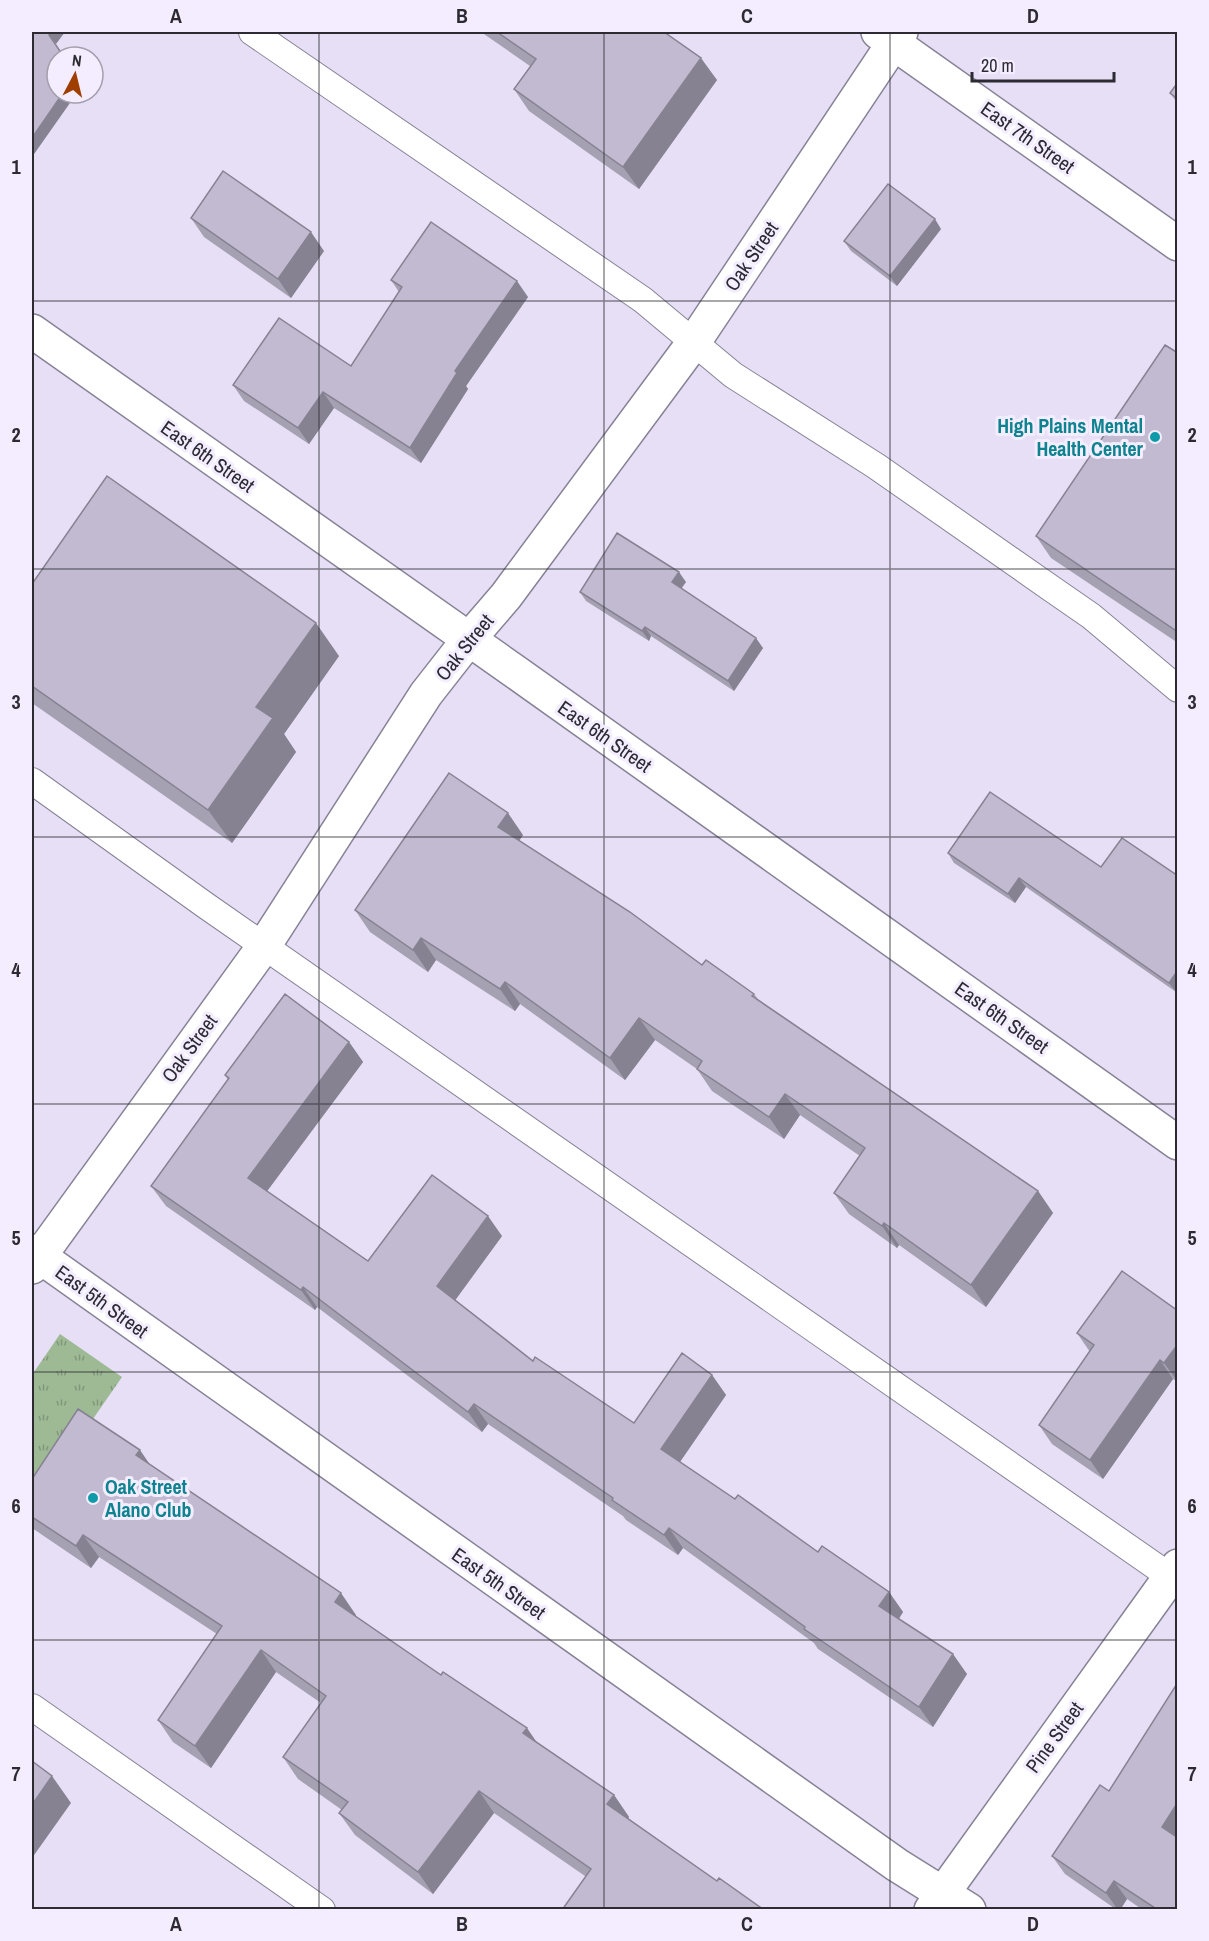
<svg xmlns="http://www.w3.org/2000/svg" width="1209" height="1941" viewBox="0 0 1209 1941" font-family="'Archivo Narrow',sans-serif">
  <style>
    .grass { fill: url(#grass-tufts) }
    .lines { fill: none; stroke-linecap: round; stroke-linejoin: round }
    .lane-casing { stroke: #888296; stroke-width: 28 }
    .street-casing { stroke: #888296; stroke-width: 36 }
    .lane { stroke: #fff; stroke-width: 26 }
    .street { stroke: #fff; stroke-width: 33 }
    .wall { fill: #a6a0b3 }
    .shaded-wall { fill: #878292 }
    .building { fill: #c1bad0; stroke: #878292; stroke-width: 1.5 }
    .grid { fill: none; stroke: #2d2a32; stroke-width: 1.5; stroke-opacity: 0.55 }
    .culture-dot { fill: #0f9aa8; stroke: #f3edff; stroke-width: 2 }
    .labels { text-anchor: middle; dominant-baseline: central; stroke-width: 6; stroke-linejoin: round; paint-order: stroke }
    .street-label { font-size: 20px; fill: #2d2a32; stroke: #f3edff }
    .culture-label { font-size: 20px; font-weight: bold; fill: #0d838f; stroke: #f3edff; text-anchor: end }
    .neatline { fill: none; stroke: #2d2a32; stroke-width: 2 }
    .grid-label { font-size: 20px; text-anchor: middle; font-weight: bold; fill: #2d2a32 }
  </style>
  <defs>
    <pattern id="grass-tufts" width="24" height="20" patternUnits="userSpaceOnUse" patternTransform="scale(1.5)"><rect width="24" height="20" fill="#9eba95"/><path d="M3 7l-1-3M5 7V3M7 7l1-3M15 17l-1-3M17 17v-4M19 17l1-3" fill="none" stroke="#81977a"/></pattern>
  </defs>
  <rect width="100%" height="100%" fill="#e6dff5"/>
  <!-- grass -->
  <path class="grass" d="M60 1334 122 1377 32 1507V1375Z"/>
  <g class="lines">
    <defs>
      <path id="lane" d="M252 32 643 300 733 375 876 466 1052 589 1091 616 1178 689
        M32 781 205 905 1178 1582
        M32 1707 322 1910"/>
      <path id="street" d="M878 32 1178 244
        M32 331 517 673 1178 1143
        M32 1251 897 1865 969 1910
        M32 1267 264 946 426 694 469 639 506 596 694 342 901 32
        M931 1910 1178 1566"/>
    </defs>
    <!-- lane casing -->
    <use href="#lane" class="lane-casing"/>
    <!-- street casing -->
    <use href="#street" class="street-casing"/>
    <!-- lane -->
    <use href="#lane" class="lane"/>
    <!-- street -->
    <use href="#street" class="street"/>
  </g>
  <!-- wall -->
  <path class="wall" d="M481 32H664L717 80 639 189 529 111 514 89 530 66Z
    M1178 82V104L1170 93Z
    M191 218 324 251 291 298 204 237Z
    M941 229 897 286 851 251 844 241Z
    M391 280 528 297 466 386 468 389 421 463 334 408 309 444 244 401 233 385 351 366 399 292Z
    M1178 353V643L1051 558 1036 536Z
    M686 582 681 588 763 648 734 691 651 636 649 641 586 601 580 592Z
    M32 584 339 656 284 734 296 752 232 843 32 703Z
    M523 835 519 841 702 965 754 994 758 999 1038 1191 1053 1213 986 1307 899 1245 897 1248 849 1214 834 1193 860 1156 800 1115 784 1139 712 1091 697 1069 655 1040 625 1080 520 1004 515 1011 436 960 428 972 370 932 355 910Z
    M948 853 1101 867 1176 992 1026 887 1015 903 954 863Z
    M349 1042 363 1062 267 1191 368 1261 502 1236 455 1300 533 1361 634 1423 712 1375 726 1395 680 1462 735 1499 818 1552 889 1592 903 1612 899 1619 967 1674 933 1727 818 1649 814 1643 683 1548 678 1555 626 1520 623 1516 488 1424 482 1432 317 1307 315 1310 166 1206 151 1186 228 1080 225 1075Z
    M1178 1311V1382L1173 1379 1103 1479 1052 1444 1039 1425 1090 1352 1077 1333Z
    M151 1465 356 1615 355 1616 614 1795 629 1817 628 1818 717 1881 764 1910 585 1876 494 1813 433 1894 355 1835 339 1813 342 1810 298 1779 283 1757 321 1703 276 1672 211 1768 173 1742 158 1720 217 1634 99 1557 91 1568 32 1528V1479Z
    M1100 1785 1178 1910H1143L1127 1899 1120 1910H1117L1065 1874 1052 1856Z"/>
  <!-- shaded-wall -->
  <path class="shaded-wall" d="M51 32H65L56 44 49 35Z
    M701 58 717 80 639 189 623 167Z
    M63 93H77L32 157V138Z
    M935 219 941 229 897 286 890 276Z
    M311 232 324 251 291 298 278 279Z
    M517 281 528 297 466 386 468 389 421 463 410 448 455 371Z
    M323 392 334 408 309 444 298 428Z
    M679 572 686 582 679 592 672 582Z
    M316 623 339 656 284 734 296 752 232 843 208 810 256 707Z
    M645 627 651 636 649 641 642 631Z
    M756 638 763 648 734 691 728 681Z
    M508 813 523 835 513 849 498 827Z
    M1019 878 1026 887 1015 903 1008 894Z
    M421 938 436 960 428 972 413 950Z
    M1178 970V990L1176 992 1169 983Z
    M505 982 520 1004 515 1011 500 989Z
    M639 1018 655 1040 625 1080 610 1058Z
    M349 1042 363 1062 262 1198 248 1178Z
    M785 1094 800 1115 784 1139 769 1117Z
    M1038 1191 1053 1213 986 1307 971 1285Z
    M488 1216 502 1236 451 1306 437 1286Z
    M884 1223 899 1245 897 1248 882 1226Z
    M303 1287 317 1307 315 1310 301 1290Z
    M1178 1344V1382L1164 1363Z
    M1160 1360 1173 1379 1103 1479 1090 1460Z
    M712 1375 726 1395 675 1469 661 1449Z
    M474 1404 488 1424 482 1432 468 1412Z
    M140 1450 155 1472 136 1455Z
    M669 1528 683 1548 678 1555 664 1535Z
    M83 1535 99 1557 91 1568 76 1546Z
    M889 1592 903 1612 893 1627 879 1606Z
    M341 1593 356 1615 350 1624 335 1602Z
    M261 1650 276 1672 211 1768 195 1746Z
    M953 1654 967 1674 933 1727 919 1707Z
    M527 1728 542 1750 523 1733Z
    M52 1776 71 1803 32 1858V1805Z
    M479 1791 494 1813 433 1894 418 1872Z
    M614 1795 629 1817 623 1826 607 1804Z
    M1178 1802V1840L1162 1827Z
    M1114 1881 1127 1899 1120 1910H1118L1106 1893Z"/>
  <!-- building -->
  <path class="building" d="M32 32H51L49 35 64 57H57V93H63L32 138Z
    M497 32H664L701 58 623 167 514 89 536 59Z
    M1178 82V99L1170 93Z
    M223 171 311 232 278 279 191 218Z
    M888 184 935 219 890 276 844 241Z
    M431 222 517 281 455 371 457 373 410 448 323 392 298 428 233 385 279 318 351 366 402 287 391 280Z
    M1165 345 1178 353V632L1036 536Z
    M107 476 316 623 256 707 273 718 208 810 32 686V584Z
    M617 533 679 572 672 582 756 638 728 681 645 627 642 631 580 592Z
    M449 773 508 813 498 827 630 912 702 965 706 960 754 994 752 996 1038 1191 971 1285 884 1223 882 1226 834 1193 865 1148 785 1094 769 1117 697 1069 702 1061 639 1018 610 1058 505 982 500 989 421 938 413 950 355 910Z
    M990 792 1101 867 1122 838 1178 876V970L1169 983 1019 878 1008 894 948 853Z
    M285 994 349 1042 248 1178 368 1261 432 1175 488 1216 437 1286 533 1361 535 1357 634 1423 682 1353 712 1375 661 1449 735 1499 738 1495 818 1552 822 1546 889 1592 879 1606 953 1654 919 1707 804 1629 805 1627 669 1528 664 1535 612 1500 613 1498 474 1404 468 1412 303 1287 301 1290 151 1186 229 1078 225 1075Z
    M1122 1271 1178 1311V1344L1164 1363 1160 1360 1090 1460 1039 1425 1094 1345 1077 1333Z
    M78 1409 140 1450 136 1455 341 1593 335 1602 441 1675 443 1672 527 1728 523 1733 614 1795 607 1804 717 1881 719 1878 764 1910H562L591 1869 479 1791 418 1872 339 1813 348 1802 283 1757 326 1696 261 1650 195 1746 158 1720 222 1626 83 1535 76 1546 32 1517V1479Z
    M1178 1682V1802L1162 1827 1178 1838V1910H1158L1114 1881 1106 1893 1052 1856 1100 1785 1109 1791Z
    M32 1761 52 1776 32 1805Z"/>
  <!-- grid -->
  <path class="grid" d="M319 32V1910M604 32V1910M890 32V1910M32 301H1178M32 569H1178M32 837H1178M32 1104H1178M32 1372H1178M32 1640H1178"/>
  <!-- markers -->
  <g class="culture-dot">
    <circle cx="1155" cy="437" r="6"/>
    <circle cx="93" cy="1498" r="6"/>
  </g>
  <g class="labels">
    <!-- street labels -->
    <g class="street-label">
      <text transform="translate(1028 137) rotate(35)">East 7th Street</text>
      <text transform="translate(751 256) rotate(-56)">Oak Street</text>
      <text transform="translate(208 456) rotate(35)">East 6th Street</text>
      <text transform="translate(464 647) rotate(-51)">Oak Street</text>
      <text transform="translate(605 736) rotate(35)">East 6th Street</text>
      <text transform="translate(1002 1017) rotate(35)">East 6th Street</text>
      <text transform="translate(189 1048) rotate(-54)">Oak Street</text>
      <text transform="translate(102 1301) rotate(36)">East 5th Street</text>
      <text transform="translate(499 1583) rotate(35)">East 5th Street</text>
      <text transform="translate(1054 1737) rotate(-54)">Pine Street</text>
    </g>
    <!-- culture labels -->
    <g class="culture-label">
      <text x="1143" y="425">High Plains Mental<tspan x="1143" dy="23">Health Center</tspan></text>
      <text x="105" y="1486" text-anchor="start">Oak Street<tspan x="105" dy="23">Alano Club</tspan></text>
    </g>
  </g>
  <!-- border -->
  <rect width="1209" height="1941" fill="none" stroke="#f3edff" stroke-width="66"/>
  <!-- north arrow -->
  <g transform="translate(75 75) rotate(7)"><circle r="28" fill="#f3edff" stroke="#a49fad" stroke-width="1.5"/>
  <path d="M0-4.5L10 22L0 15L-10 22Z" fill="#a03e00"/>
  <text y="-9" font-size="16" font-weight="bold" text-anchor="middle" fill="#2d2a32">N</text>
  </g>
  <!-- scale -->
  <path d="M972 72v9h142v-9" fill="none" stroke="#2d2a32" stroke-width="3"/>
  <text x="981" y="72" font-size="18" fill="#2d2a32" stroke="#f3edff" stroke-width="4.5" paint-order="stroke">20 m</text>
  <rect x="33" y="33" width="1143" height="1875" class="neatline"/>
  <g class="grid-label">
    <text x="176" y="23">A</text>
    <text x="462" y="23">B</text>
    <text x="747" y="23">C</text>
    <text x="1033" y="23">D</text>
    <text x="16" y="174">1</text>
    <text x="1192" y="174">1</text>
    <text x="16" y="442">2</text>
    <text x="1192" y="442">2</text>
    <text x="16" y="709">3</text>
    <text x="1192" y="709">3</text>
    <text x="16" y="977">4</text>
    <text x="1192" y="977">4</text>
    <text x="16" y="1245">5</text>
    <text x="1192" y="1245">5</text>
    <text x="16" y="1513">6</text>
    <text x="1192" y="1513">6</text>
    <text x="16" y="1781">7</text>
    <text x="1192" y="1781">7</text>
    <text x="176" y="1931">A</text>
    <text x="462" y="1931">B</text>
    <text x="747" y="1931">C</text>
    <text x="1033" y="1931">D</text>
  </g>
</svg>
